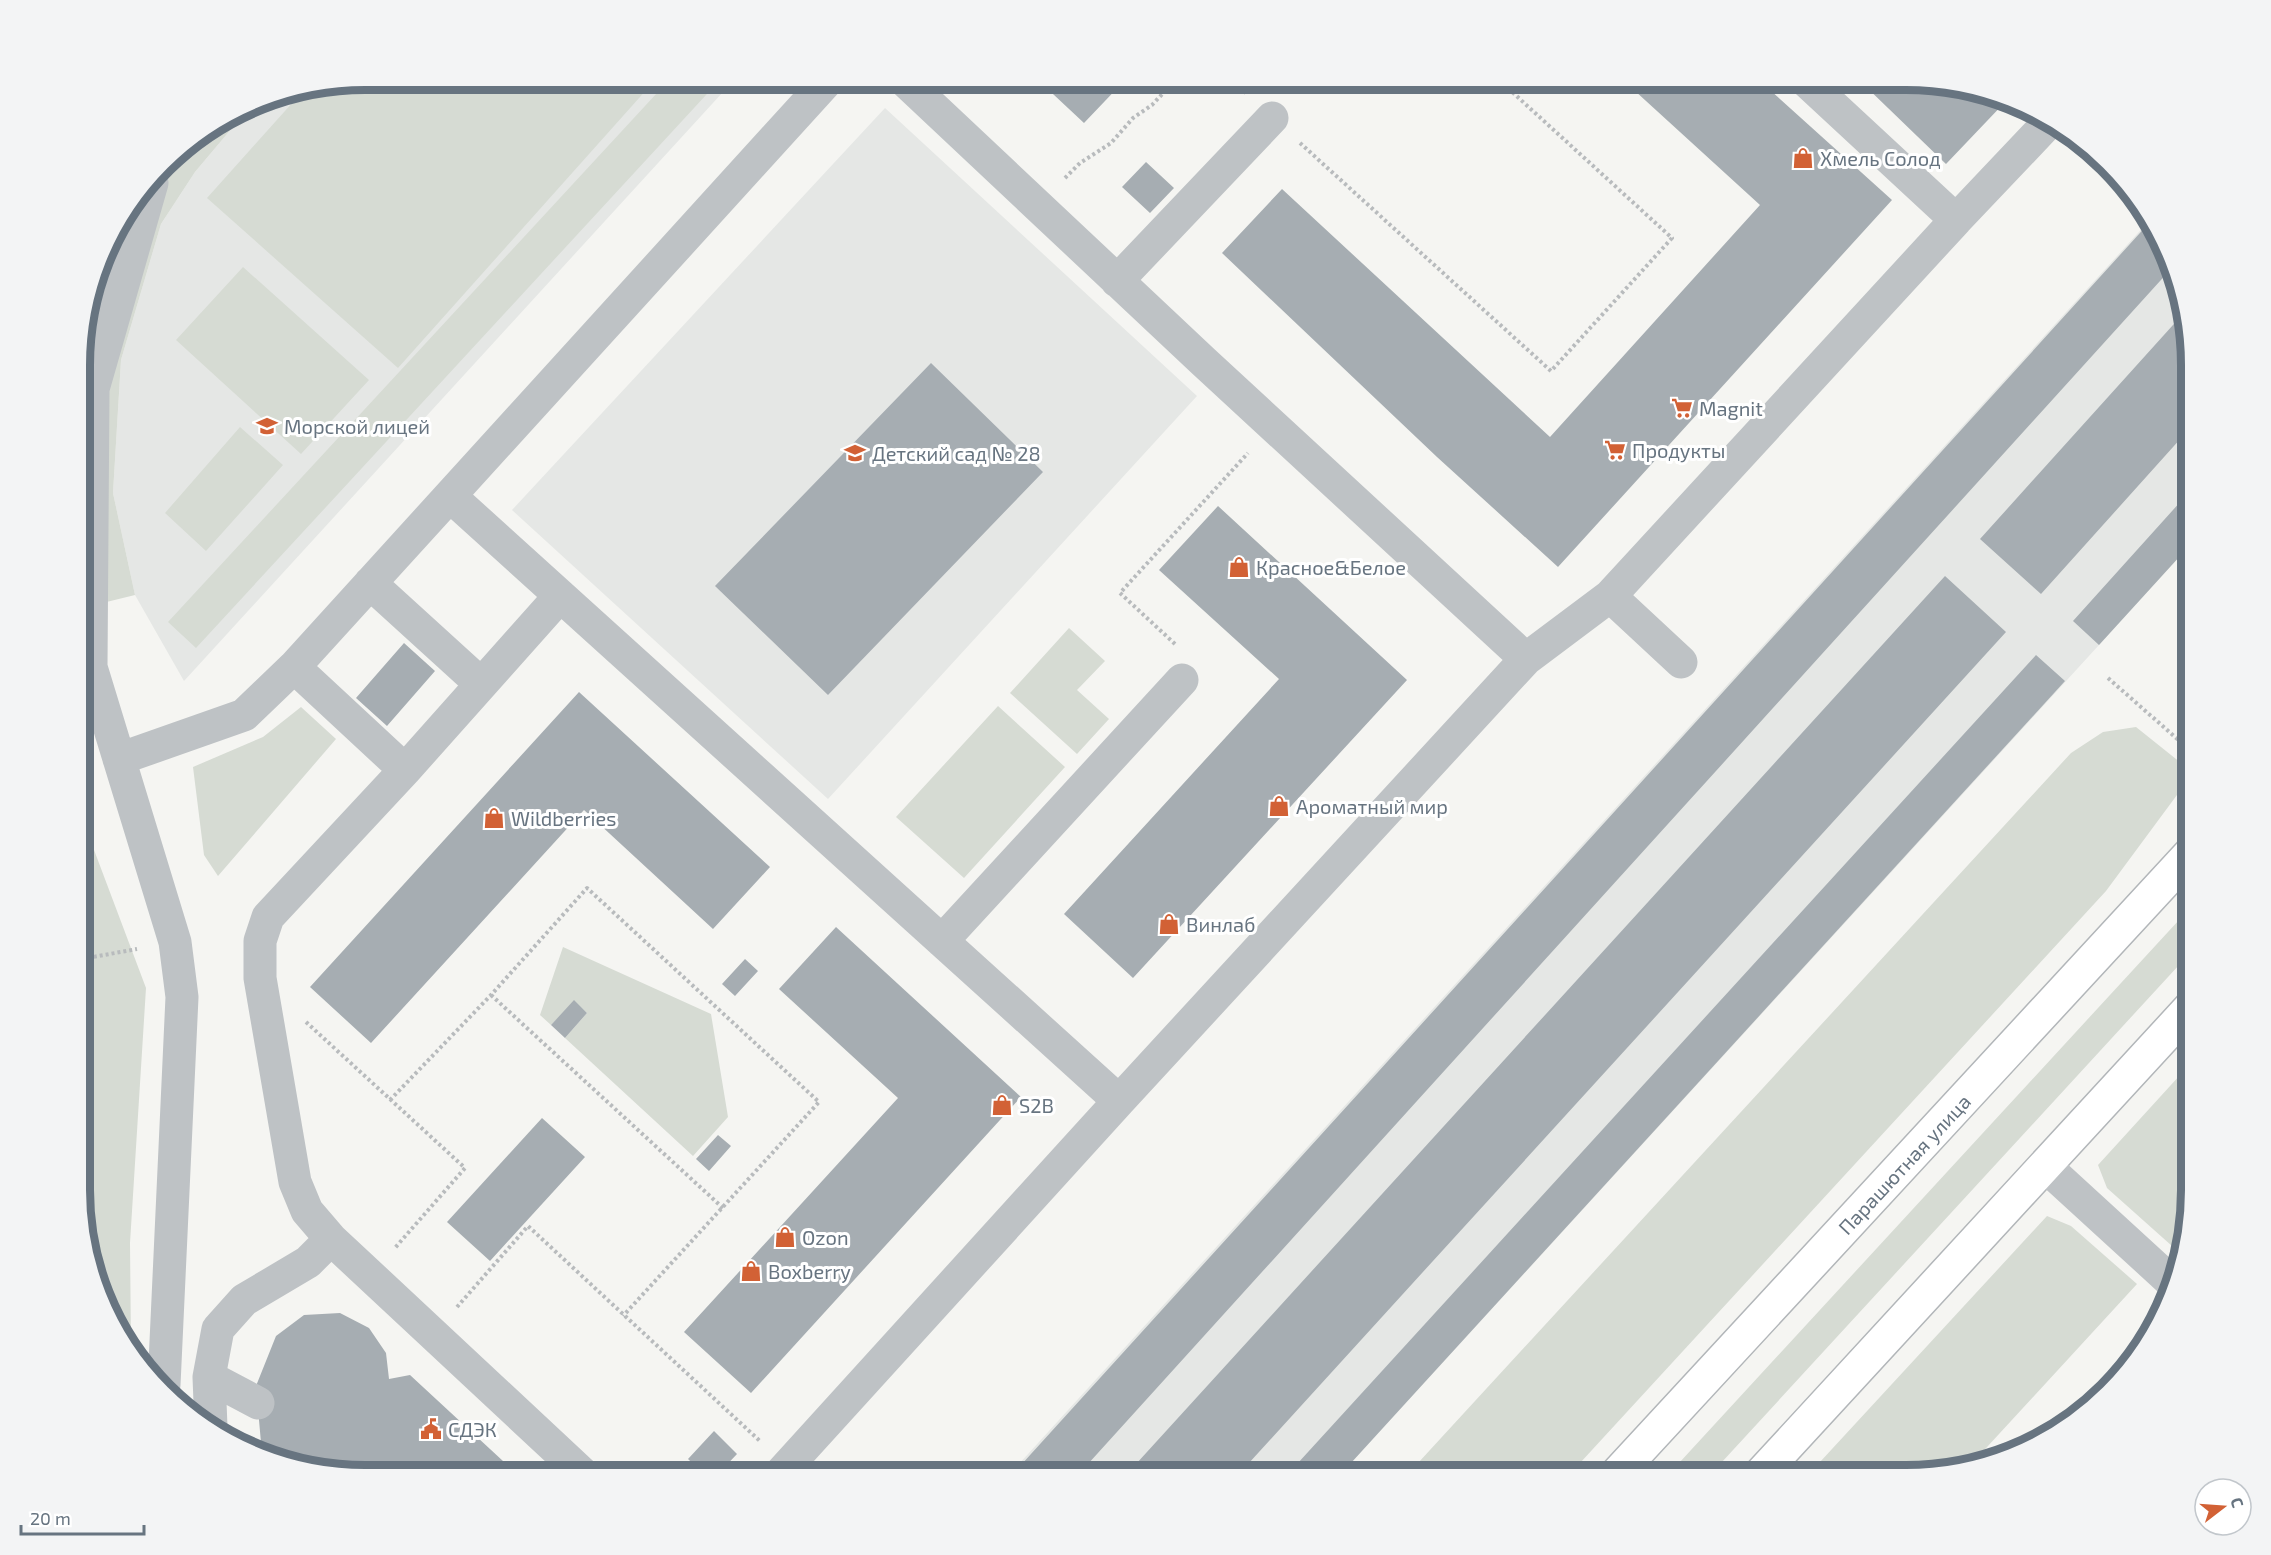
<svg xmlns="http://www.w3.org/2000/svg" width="2271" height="1555" viewBox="0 0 2271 1555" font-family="'Exo 2',sans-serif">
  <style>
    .built { fill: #e5e7e5 }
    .green { fill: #d6dbd3 }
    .building { fill: #a6adb2 }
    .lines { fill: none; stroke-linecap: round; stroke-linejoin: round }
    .major-casing { stroke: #b2b6b9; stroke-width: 36 }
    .path { stroke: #b8bbbd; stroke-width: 4; stroke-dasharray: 3 3; stroke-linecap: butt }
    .minor { stroke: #bec2c5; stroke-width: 33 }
    .major { stroke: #fff; stroke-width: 33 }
    .labels { text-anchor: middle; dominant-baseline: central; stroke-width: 6; stroke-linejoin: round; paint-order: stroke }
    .poi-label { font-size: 20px; fill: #677480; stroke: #fff; text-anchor: start }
    .street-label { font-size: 20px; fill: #677480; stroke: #fff }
    .rim { fill: none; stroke: #677480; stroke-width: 8 }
  </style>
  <rect width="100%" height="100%" fill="#f5f5f2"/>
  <!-- built -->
  <path class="built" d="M365 80H734L184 681 135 595 113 493 121 360 161 224 195 172 254 102Z
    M885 108 1197 396 828 799 512 510Z
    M2148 222 2162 238 2191 347V544L2099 645 1340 1475H1009Z
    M2143 1344 2133 1364 2091 1397Z"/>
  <!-- green -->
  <path class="green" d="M365 80H638L648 88 398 368 207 198 302 92Z
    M669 80H716L718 82 196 648 168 622Z
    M254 102 195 172 161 224 121 360 113 493 135 595 82 608V328L109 238 177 151Z
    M243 267 369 380 301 454 176 340Z
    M240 427 283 465 206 551 165 513Z
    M1069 628 1105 661 1077 690 1109 719 1077 754 1010 693Z
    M998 706 1065 767 964 878 896 817Z
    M301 707 336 739 218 876 204 855 193 767 263 737Z
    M2136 727 2191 771V776L2106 891 1569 1475H1407L2071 753 2103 732Z
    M82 818 146 988 130 1243 131 1348 118 1332 82 1227Z
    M2191 907V952L1710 1475H1668Z
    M563 947 711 1014 728 1117 693 1156 565 1038 587 1013 574 1001 551 1025 540 1015Z
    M2191 1063V1208L2186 1231 2172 1246 2107 1188 2098 1165Z
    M2047 1216 2071 1226 2137 1284 1976 1459 1906 1475H1808Z"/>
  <!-- building -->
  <path class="building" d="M1038 80H1125L1084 123Z
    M1623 80H1759L1892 200 1558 567 1437 457 1222 253 1282 189 1550 437 1760 205Z
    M1859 80H1924L1998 95 2007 100 1946 164Z
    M1146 162 1174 188 1150 213 1122 187Z
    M2149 223 2162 238 2170 270 1078 1475H1012Z
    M2182 315 2191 347V427L2041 594 1980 539Z
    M931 363 1043 472 828 695 715 586Z
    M2191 490V544L2099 645 2073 621Z
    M1218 506 1407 680 1133 978 1064 914 1279 679 1159 570Z
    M1945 576 2006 632 1238 1475H1126Z
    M404 643 435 671 387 726 356 698Z
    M2036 655 2065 681 1340 1475H1287Z
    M579 692 770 867 713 929 584 810 371 1043 310 987Z
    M836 927 1021 1097 751 1393 684 1332 898 1098 779 989Z
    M745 959 758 971 735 996 722 984Z
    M574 1000 587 1013 565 1038 551 1025Z
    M542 1118 585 1157 490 1261 447 1222Z
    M718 1135 731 1146 709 1171 696 1159Z
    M340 1313 369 1328 386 1353 389 1379 410 1375 518 1475H347L273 1460 262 1454 256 1386 276 1336 304 1315Z
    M714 1431 737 1454 717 1475H705L688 1459Z"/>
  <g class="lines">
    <defs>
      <path id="major" d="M1616 1475 2191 853
        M1760 1475 2191 1007"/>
    </defs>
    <!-- major casing -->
    <use href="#major" class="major-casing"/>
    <!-- path -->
    <path class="path" d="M1231 80 1246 93
      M1300 143 1551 371 1672 238 1499 80
      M1065 178 1080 163 1111 143 1133 118 1152 105 1165 91 1170 80
      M1175 644 1120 593 1248 453
      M2108 678 2191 751
      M82 959 137 949
      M491 995 723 1208
      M306 1022 465 1168 394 1249
      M390 1100 491 995 587 888 819 1102 623 1316
      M457 1307 528 1226 761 1442"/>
    <!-- minor -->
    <path class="minor" d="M904 80 1204 362 1526 659 1610 596 1956 220 1805 80
      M152 183 93 389 91 667 175 942 182 997 164 1385
      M1956 220 2049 122
      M1117 281 1272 118
      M450 496 1119 1101
      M370 583 481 684
      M560 596 405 770 268 917 260 941V978L295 1182 307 1211 331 1239 584 1475
      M1610 596 1681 662
      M294 667 405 770
      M119 759 244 715 294 667 828 80
      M942 941 1182 680
      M2045 1166 2175 1285
      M209 1377 258 1403
      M211 1427 209 1377 218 1329 244 1300 308 1262 331 1239
      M779 1475 1119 1101 1526 659"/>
    <!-- major -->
    <use href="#major" class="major"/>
  </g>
  <!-- icons -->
  <defs>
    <symbol id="shop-bare" viewBox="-9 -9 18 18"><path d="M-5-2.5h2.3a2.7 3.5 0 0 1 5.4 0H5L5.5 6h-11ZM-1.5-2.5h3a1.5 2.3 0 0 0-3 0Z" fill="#d26135" stroke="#fff" stroke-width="2.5" paint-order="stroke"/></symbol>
    <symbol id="supermarket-bare" viewBox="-9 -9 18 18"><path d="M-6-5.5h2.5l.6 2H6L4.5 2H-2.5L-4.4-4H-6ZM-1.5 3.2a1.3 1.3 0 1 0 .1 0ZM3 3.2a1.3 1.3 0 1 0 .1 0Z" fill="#d26135" stroke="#fff" stroke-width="2.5" paint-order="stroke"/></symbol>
    <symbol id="university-bare" viewBox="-9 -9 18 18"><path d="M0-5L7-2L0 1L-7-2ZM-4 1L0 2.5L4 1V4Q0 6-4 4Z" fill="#d26135" stroke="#fff" stroke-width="2.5" paint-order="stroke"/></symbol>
    <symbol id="school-bare" viewBox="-9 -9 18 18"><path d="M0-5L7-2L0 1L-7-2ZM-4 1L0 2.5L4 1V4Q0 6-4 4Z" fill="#d26135" stroke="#fff" stroke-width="2.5" paint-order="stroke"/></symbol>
    <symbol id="civic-bare" viewBox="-9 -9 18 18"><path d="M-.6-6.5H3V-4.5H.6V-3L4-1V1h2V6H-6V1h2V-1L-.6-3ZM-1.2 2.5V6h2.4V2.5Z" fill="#d26135" stroke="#fff" stroke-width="2.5" paint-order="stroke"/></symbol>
  </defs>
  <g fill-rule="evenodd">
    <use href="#shop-bare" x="1788" y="143" width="30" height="30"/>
    <use href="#supermarket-bare" x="1667" y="393" width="30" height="30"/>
    <use href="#university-bare" x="252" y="411" width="30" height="30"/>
    <use href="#supermarket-bare" x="1600" y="435" width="30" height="30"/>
    <use href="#school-bare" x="840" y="438" width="30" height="30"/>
    <use href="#shop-bare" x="1224" y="552" width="30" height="30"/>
    <use href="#shop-bare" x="1264" y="791" width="30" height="30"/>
    <use href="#shop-bare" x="479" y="803" width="30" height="30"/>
    <use href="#shop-bare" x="1154" y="909" width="30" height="30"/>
    <use href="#shop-bare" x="987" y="1090" width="30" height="30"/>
    <use href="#shop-bare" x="770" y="1222" width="30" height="30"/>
    <use href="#shop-bare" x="736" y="1256" width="30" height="30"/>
    <use href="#civic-bare" x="416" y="1414" width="30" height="30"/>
  </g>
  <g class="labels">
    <!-- poi labels -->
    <g class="poi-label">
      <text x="1820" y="158">Хмель Солод</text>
      <text x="1699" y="408">Magnit</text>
      <text x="284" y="426">Морской лицей</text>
      <text x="1632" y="450">Продукты</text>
      <text x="872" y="453">Детский сад № 28</text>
      <text x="1256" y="567">Красное&amp;Белое</text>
      <text x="1296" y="806">Ароматный мир</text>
      <text x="511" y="818">Wildberries</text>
      <text x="1186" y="924">Винлаб</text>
      <text x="1019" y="1105">S2B</text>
      <text x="802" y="1237">Ozon</text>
      <text x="768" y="1271">Boxberry</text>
      <text x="448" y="1429">СДЭК</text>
    </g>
    <!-- street labels -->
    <g class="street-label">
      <text transform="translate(1904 1164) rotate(-47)">Парашютная улица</text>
    </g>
  </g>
  <!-- crop -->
  <path d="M0 0H2271V1555H0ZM365 90H1906A275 275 0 0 1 2181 365V1190A275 275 0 0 1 1906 1465H365A275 275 0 0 1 90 1190V365A275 275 0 0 1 365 90Z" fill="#f3f4f5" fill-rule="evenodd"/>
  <path class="rim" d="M365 90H1906A275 275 0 0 1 2181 365V1190A275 275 0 0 1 1906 1465H365A275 275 0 0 1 90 1190V365A275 275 0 0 1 365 90Z"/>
  <!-- north arrow -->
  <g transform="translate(2223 1507) rotate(73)"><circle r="28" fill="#ffffff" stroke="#c2c7cc" stroke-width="1.5"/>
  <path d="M0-4.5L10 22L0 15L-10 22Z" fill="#d26135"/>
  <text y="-9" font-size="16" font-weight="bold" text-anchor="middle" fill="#677480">С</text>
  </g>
  <!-- scale -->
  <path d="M21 1525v9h123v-9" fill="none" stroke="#677480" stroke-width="3"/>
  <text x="30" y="1525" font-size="18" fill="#677480" stroke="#ffffff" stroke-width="4.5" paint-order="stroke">20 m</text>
</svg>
